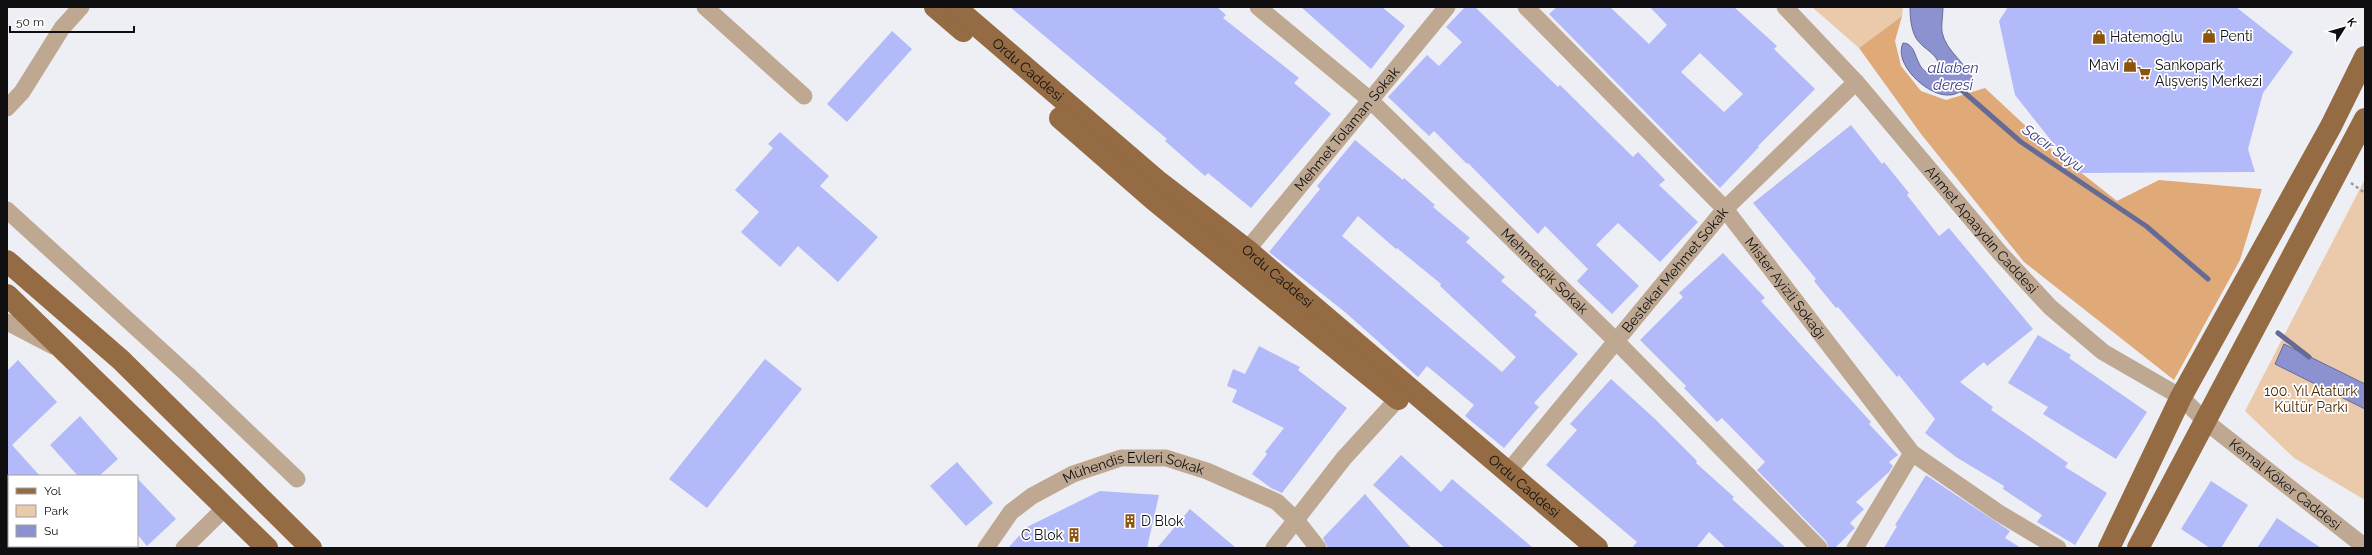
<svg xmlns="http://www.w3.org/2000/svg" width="2372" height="555" viewBox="0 0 2372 555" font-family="Raleway,sans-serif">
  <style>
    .green { fill: #eacaab }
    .forest { fill: #dfaa78 }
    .water { fill: #8b92cf; stroke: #666b96 }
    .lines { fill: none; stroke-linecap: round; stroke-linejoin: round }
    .stream { stroke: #666b96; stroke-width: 5 }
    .building { fill: #b2baf9; fill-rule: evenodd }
    .path { stroke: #98989d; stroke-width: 2.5; stroke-dasharray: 3 3; stroke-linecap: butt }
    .minor { stroke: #bfa892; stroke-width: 17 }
    .major { stroke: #946b42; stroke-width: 22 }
    .labels { text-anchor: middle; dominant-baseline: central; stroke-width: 3.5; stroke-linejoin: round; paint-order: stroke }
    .poi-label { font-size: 14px; fill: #0f0f11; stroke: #fff; text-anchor: start }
    .street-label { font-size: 14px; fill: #0f0f11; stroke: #fff }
    .park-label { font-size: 14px; fill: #4c2a00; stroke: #fff }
    .water-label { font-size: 15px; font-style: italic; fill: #3c3d87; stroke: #fff }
  </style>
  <rect width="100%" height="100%" fill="#eeeff5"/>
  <!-- green -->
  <path class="green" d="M1812 7H1903L1902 16 1859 48Z
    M2365 179V500L2294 458 2245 411Z"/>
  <!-- forest -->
  <path class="forest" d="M1902 16 1895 41 1901 66 1921 91 1946 100 1985 88 2046 145 2117 201 2159 180 2262 189 2240 260 2174 380 2024 262 1921 134 1859 48Z"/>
  <!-- water -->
  <path class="water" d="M1910 7H1943C1943 15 1941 25 1942 32 1946 52 1967 63 1974 82 1966 88 1957 96 1947 95 1927 95 1893 64 1903 43 1919 43 1913 71 1933 75L1939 70C1940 53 1924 51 1916 38 1911 29 1910 17 1910 7Z
    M2284 344 2365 384V409L2275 364Z"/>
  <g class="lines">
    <!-- stream -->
    <path class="stream" d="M1957 86 2021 142 2146 226 2208 279
      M2278 333 2309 357"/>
  </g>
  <!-- building -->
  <path class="building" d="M1010 7H1217L1226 15 1223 18 1299 78 1294 83 1331 114 1251 208 1208 173 1205 176 1165 141 1167 139Z
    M1301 7H1382L1405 26 1371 69Z
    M1465 7H1475L1558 87 1560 85 1633 157 1638 152 1665 180 1659 185 1698 222 1660 262 1618 223 1596 245 1639 286 1612 314 1577 281 1588 269 1545 226 1538 234 1468 163 1467 164 1434 131 1429 136 1388 97 1427 55 1439 66 1462 42 1446 27Z
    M1557 7H1610L1649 44 1667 25 1650 7H1734L1777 46 1774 49 1815 89 1758 146 1759 147 1720 188 1549 14ZM1700 53 1743 94 1724 112 1681 72Z
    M2008 7H2236L2293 52 2263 93 2248 149 2255 172 2077 173 2015 95 1999 21Z
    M892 31 912 49 847 122 827 104Z
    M1851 125 1882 164 1884 162 1909 193 1907 195 1939 236 1949 228 2033 329 1987 366 1984 362 1960 382 1993 407 1991 410 2068 463 2065 467 2107 493 2075 545 2037 522 2042 515 2003 489 2004 486 1956 457 1925 433 1935 419 1899 375 1897 377 1838 307 1836 308 1814 281 1816 279 1753 203Z
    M780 132 829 176 820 186 878 237 838 282 798 246 780 267 741 232 759 212 735 190 773 148 768 144Z
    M1355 140 1403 180 1404 178 1435 205 1433 207 1470 238 1466 242 1505 277 1501 281 1537 312 1534 315 1578 354 1534 403 1539 407 1504 448 1465 416 1474 405 1427 366 1418 377 1345 312 1269 252 1320 189 1317 186ZM1358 216 1396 249 1397 248 1441 284 1440 286 1516 357 1502 372 1342 236Z
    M1723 253 1765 298 1761 301 1871 422 1869 424 1898 455 1889 462 1893 466 1889 472 1856 502 1864 509 1850 523 1855 528 1835 548H1829L1826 541 1757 470 1765 462 1722 418 1717 422 1684 388 1686 386 1640 340 1683 297 1679 293Z
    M2038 335 2071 355 2069 358 2147 412 2116 459 2043 414 2048 407 2008 383Z
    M1259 346 1300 367 1298 370 1347 408 1282 493 1271 488 1252 474 1267 454 1265 452 1284 428 1232 402 1237 390 1227 386 1233 369 1245 374Z
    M765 359 802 389 707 508 669 479Z
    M18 360 57 402 12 445 40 476H7V371Z
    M1611 379 1655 419 1697 461 1696 463 1734 497 1732 499 1786 548H1726L1709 532 1696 548H1632L1637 542 1546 465 1577 430 1570 424Z
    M80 416 118 459 99 476H78L50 445Z
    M1401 455 1441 492 1452 479 1533 548H1445L1373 485Z
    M957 462 993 503 966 526 930 486Z
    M1926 475 2010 531 2005 538 2021 548H1884L1897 526 1895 525Z
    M137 478 176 519 147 546 137 534Z
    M2211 481 2248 505 2221 548H2210L2181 529Z
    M1100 491 1159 495 1147 548H1008L1027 527Z
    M1365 494 1411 548H1328L1323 538Z
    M1190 509 1236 548H1157Z
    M2277 518 2321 548H2257Z"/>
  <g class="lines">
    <!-- path -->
    <path class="path" d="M2351 183 2365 193"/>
    <!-- minor -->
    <g class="minor">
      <path d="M705 7 804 96"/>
      <path id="s1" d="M1258 7 1369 99 1615 340 1819 548"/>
      <path id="s2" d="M1526 7 1725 209 1912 453 1999 513 2058 548"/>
      <path id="s3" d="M1785 7 1856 82 2000 253 2050 307 2103 352 2181 397 2205 421 2365 547"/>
      <path d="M7 108 22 92 62 28 81 7"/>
      <path d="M7 210 188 375 297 479"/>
      <path id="s4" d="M1247 250 1447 7"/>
      <path d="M7 322 53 346"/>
      <path id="s5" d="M1508 472 1725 209 1856 82"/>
      <path d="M7 531 9 533"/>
      <path d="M21 546 23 548"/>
      <path d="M184 548 226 507"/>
      <path id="s6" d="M986 548 1011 512 1032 496 1073 474 1121 458H1166L1207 471 1277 502 1296 520 1318 548"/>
      <path d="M1274 548 1344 458 1406 390"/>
      <path d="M1855 548 1912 453"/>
    </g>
    <!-- major -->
    <g class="major">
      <path d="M935 7 963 31"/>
      <path id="s7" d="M955 7 1159 182 1247 250 1597 548"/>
      <path d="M1060 118 1154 200 1398 399"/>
      <path d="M7 261 121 360 311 548"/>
      <path d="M7 295 267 548"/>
      <path d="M2109 548 2181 397 2331 126 2365 57"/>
      <path d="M2138 548 2365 119"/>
    </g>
  </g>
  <!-- icons -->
  <defs>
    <symbol id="shop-bare" viewBox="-9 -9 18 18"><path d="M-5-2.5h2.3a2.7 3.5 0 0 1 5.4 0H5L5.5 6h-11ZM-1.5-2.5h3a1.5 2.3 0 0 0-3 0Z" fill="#8d540c" stroke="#fff" stroke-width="2.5" paint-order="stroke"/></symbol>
    <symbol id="supermarket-bare" viewBox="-9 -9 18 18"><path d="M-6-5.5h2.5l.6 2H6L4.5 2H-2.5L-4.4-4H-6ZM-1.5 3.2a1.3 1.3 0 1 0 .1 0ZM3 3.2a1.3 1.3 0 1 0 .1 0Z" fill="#8d540c" stroke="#fff" stroke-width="2.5" paint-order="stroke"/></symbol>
    <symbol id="building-bare" viewBox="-9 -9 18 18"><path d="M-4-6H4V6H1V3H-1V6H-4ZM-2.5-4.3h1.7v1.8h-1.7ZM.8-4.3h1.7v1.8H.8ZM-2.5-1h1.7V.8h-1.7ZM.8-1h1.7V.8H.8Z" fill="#8d540c" stroke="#fff" stroke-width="2.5" paint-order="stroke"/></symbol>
  </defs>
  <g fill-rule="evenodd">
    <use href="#shop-bare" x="2199" y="26" width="20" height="20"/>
    <use href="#shop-bare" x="2089" y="27" width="20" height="20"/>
    <use href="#shop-bare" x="2120" y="55" width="20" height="20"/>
    <use href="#supermarket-bare" x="2134" y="63" width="20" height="20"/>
    <use href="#building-bare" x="1120" y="511" width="20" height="20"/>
    <use href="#building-bare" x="1064" y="525" width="20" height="20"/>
  </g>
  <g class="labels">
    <!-- poi labels -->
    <g class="poi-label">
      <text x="2220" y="36">Penti</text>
      <text x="2110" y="37">Hatemoğlu</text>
      <text x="2119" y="65" text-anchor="end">Mavi</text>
      <text x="2155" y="65">Sankopark<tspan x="2155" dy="16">Alışveriş Merkezi</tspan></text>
      <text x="1141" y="521">D Blok</text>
      <text x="1063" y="535" text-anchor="end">C Blok</text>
    </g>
    <!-- street labels -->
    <g class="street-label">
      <text stroke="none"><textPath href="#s7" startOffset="96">Ordu Caddesi</textPath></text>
      <text stroke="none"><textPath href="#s4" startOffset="157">Mehmet Tolaman Sokak</textPath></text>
      <text stroke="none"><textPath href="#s3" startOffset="297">Ahmet Apaaydın Caddesi</textPath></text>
      <text stroke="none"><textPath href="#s5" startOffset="262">Bestekar Mehmet Sokak</textPath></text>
      <text stroke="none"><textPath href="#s1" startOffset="390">Mehmetçik Sokak</textPath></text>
      <text stroke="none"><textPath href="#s7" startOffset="420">Ordu Caddesi</textPath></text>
      <text stroke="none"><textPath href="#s2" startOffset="383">Mister Ayizli Sokağı</textPath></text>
      <text stroke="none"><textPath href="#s6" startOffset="179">Mühendis Evleri Sokak</textPath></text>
      <text stroke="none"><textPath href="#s3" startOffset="696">Kemal Köker Caddesi</textPath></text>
      <text stroke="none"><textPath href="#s7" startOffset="744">Ordu Caddesi</textPath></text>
    </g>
    <!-- park labels -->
    <g class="park-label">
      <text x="2311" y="391">100. Yıl Atatürk<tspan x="2311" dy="16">Kültür Parkı</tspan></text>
    </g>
    <!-- water labels -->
    <g class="water-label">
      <text x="1953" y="68">allaben<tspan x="1953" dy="17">deresi</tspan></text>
      <text transform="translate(2053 148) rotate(35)">Sacır Suyu</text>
    </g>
  </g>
  <!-- border -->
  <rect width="2372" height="555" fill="none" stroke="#0f0f11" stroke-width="16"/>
  <!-- legend -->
  <rect x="8" y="475" width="130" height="72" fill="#ffffff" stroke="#9f9fa0"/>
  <rect x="16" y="488" width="20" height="6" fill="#946b42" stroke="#9f9fa0"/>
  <text x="44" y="495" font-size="12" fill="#0f0f11">Yol</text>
  <rect x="16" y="505" width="20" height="12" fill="#eacaab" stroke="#9f9fa0"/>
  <text x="44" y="515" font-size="12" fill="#0f0f11">Park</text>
  <rect x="16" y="525" width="20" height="12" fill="#8b92cf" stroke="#9f9fa0"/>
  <text x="44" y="535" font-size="12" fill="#0f0f11">Su</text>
  <!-- north arrow -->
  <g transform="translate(2344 28) rotate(53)" stroke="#ffffff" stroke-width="3" paint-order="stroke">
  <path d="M0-3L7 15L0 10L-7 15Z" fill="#0f0f11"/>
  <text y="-6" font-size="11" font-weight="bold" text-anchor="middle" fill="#0f0f11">K</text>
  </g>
  <!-- scale -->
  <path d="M10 26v6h124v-6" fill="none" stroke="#0f0f11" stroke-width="2"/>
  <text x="16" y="26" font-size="12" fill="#0f0f11" stroke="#ffffff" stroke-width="3" paint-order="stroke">50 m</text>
</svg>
